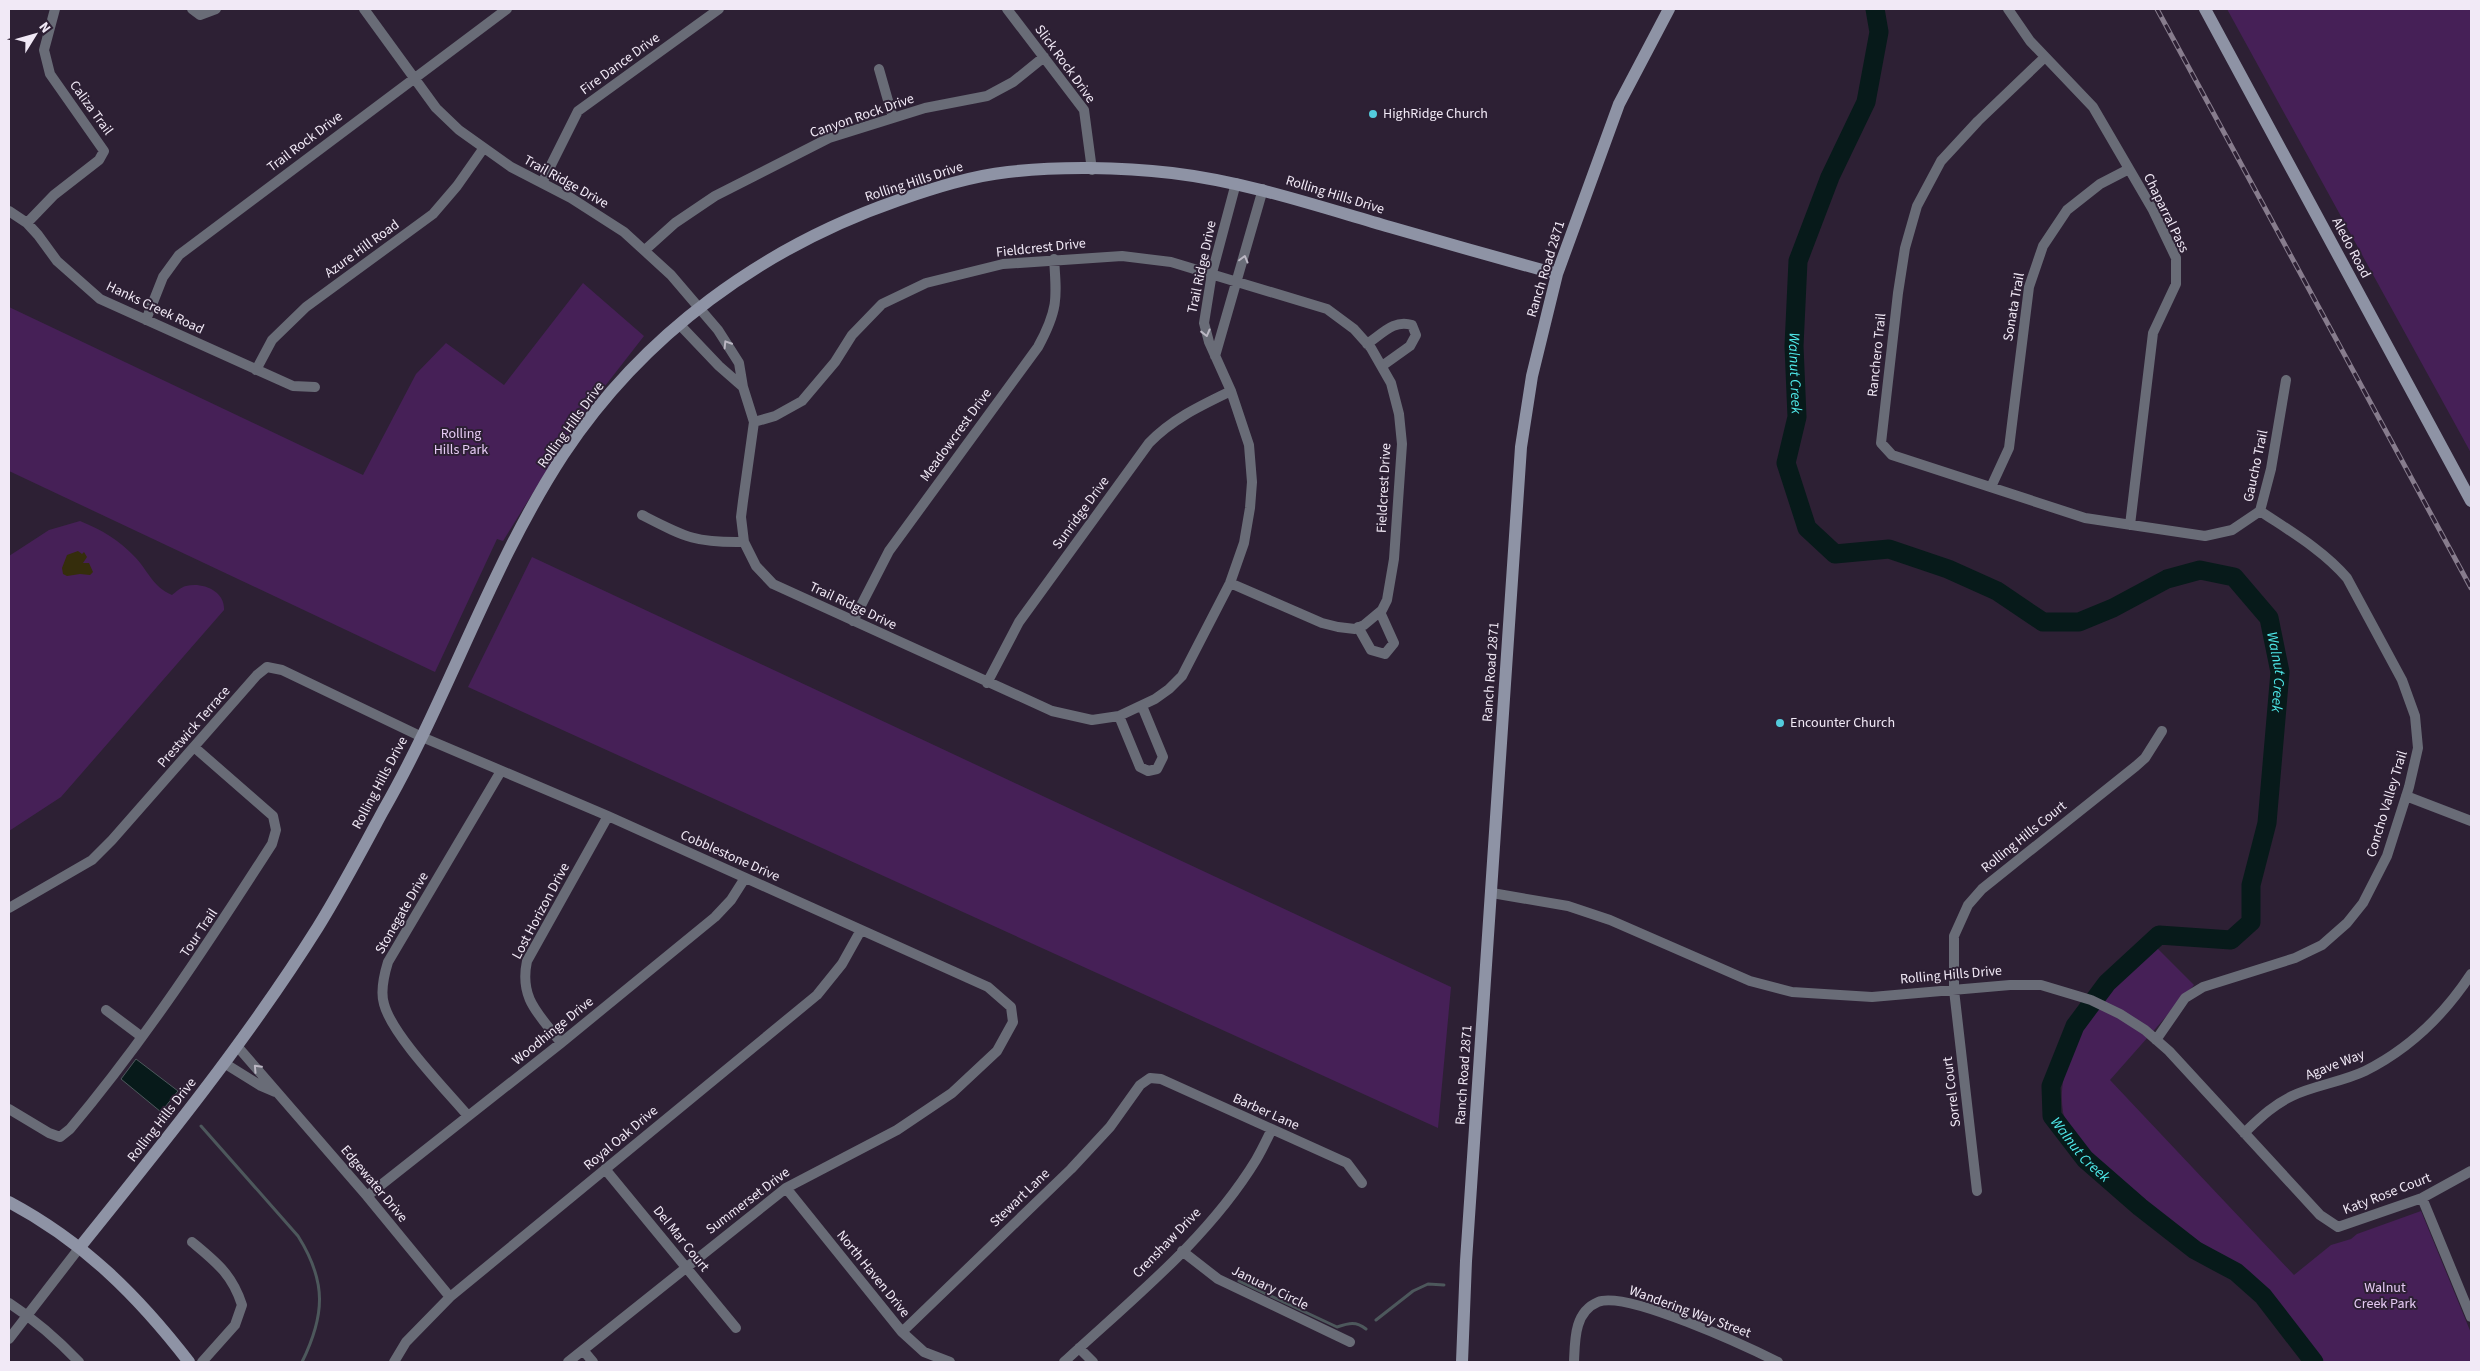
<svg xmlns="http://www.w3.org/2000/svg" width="2480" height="1371" viewBox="0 0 2480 1371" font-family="'Source Sans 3',sans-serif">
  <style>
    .green { fill: #462057 }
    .sand { fill: #352d0c }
    .water { fill: #071a1a; stroke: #4d585c }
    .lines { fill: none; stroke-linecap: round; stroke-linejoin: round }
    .stream { stroke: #4d585c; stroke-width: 3 }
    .river { stroke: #071a1a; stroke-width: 19 }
    .street { stroke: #696c77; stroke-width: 10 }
    .secondary { stroke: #8e93a5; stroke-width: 12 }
    .rail-casing { stroke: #877c8d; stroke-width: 5 }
    .rail { stroke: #2d2034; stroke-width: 3; stroke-dasharray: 9; stroke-linecap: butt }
    .oneway { stroke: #bbb7c3 }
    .poi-dot { fill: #53cbdc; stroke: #2d2034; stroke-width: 2 }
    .labels { text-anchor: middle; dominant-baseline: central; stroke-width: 4; stroke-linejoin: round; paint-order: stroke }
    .street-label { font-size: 14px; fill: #f1e9f6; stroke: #2d2034 }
    .poi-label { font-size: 14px; fill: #f1e9f6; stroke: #2d2034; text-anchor: start }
    .park-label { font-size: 14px; fill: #e5caf3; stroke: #2d2034 }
    .water-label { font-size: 15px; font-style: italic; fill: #4fe8e9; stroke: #2d2034 }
  </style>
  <rect width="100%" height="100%" fill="#2d2034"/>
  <!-- green -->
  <path class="green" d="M2227 9H2471V453Z
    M583 283 644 336 577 422 503 541 497 539 435 672 9 471V307L363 475 416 374 446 343 504 385Z
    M80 521C102 530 119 540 135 557 149 572 152 586 172 595 176 592 181 587 186 586 203 582 225 591 224 610L61 797 9 831V556L49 530Z
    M532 557 1451 987 1438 1128 468 687Z
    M2154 945 2194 985 2110 1080 2294 1275 2331 1245 2351 1239 2357 1234 2421 1211 2471 1333V1362H2317C2302 1342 2277 1301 2259 1287 2230 1263 2199 1241 2168 1219 2133 1193 2093 1167 2072 1129 2069 1124 2064 1118 2063 1112 2053 1049 2112 985 2154 945Z"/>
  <!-- sand -->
  <path class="sand" d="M78 551 82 554 84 552 87 557 83 563H89L93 572 90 575 80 574 67 576 63 574 62 568 67 555Z"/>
  <!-- water -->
  <path class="water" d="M136 1059 178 1091 161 1112 121 1079Z"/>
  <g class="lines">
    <!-- stream -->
    <path class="stream" d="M201 1126 298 1236C327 1282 325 1315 302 1362
      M1240 1279 1239 1281 1337 1327C1349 1323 1356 1321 1366 1329
      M1376 1320 1413 1291 1428 1284 1444 1285"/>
    <!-- river -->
    <path class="river" id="s1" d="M1875 9 1879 32 1866 102 1830 177 1798 261 1794 346 1797 417 1786 463 1807 528 1835 554 1889 549 1948 569 1997 591 2043 622H2079L2113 608 2167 579 2200 570 2234 577 2269 618 2280 672 2267 823 2251 885V922L2231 940 2159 935 2107 983 2075 1026 2051 1086 2052 1116 2085 1159 2140 1207 2195 1250 2236 1272 2263 1296 2314 1362"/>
    <!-- street -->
    <path class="street" d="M192 9 200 15 216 9
      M364 9 436 108 459 130 511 167 571 198 624 232 671 275 718 330 739 363 743 387 754 422 743 501 741 517 744 542 756 566 773 584 1052 711 1092 720 1119 716 1155 699 1169 689 1182 676 1230 583 1244 543 1250 508 1252 482 1249 445 1231 391 1209 342 1204 323 1212 273 1236 183
      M1007 9 1084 110 1092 170
      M2008 9 2030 41 2093 107 2153 210 2176 258V284L2153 333 2130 525
      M2045 57 1978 121 1941 161 1917 206 1905 248 1898 293 1881 443 1892 455 2085 518 2205 536 2232 530 2260 511 2271 469 2286 380
      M879 69 893 118
      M542 183 578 111 719 9
      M9 211 27 223 38 235 57 261 100 299 293 386 315 387
      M27 223 54 195 99 160 104 151 50 74 44 50 55 9
      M645 250 675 223 715 196 829 138 925 108 987 96 1013 82 1044 57
      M146 320 163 277 179 255 507 9
      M679 324 719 366 743 387
      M1367 344C1382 334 1394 319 1412 325L1416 335 1410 346 1382 366
      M1215 356 1263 189
      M256 370 272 340 306 307 433 214 457 186 483 149
      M754 422 775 416 802 401 835 362 852 335 882 304 926 283 1003 264 1122 256 1171 262 1327 309 1354 329 1371 348 1391 383 1399 414 1402 444 1394 559 1387 600 1382 610 1364 625 1355 629 1338 627 1322 623 1230 583
      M1991 487 2009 448 2029 287 2043 246 2067 210 2100 184 2129 169
      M642 515C685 537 695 543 744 542
      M853 621 889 551 1038 347C1058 310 1057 299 1054 259
      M1358 627 1371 650 1385 654 1394 643 1380 612
      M987 683 1019 622 1149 443C1172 419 1200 406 1231 391
      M1119 716 1140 767 1148 771 1157 769 1163 757 1142 706
      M2406 796 2471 821
      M1492 893 1568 906 1610 920 1750 981 1792 992 1872 997 2010 985H2041L2091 1000 2120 1014 2145 1030 2169 1051 2320 1215 2338 1227 2422 1198 2471 1171
      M9 908 92 860 112 840 257 675 267 667 282 670 422 737 608 816 988 987 1011 1007 1013 1022 997 1051 952 1093 897 1130 786 1188 568 1362
      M106 1010 142 1037
      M2156 1040 2185 998 2203 987 2295 958 2322 945 2347 923 2363 903 2387 856 2409 787 2418 748 2415 716 2402 680 2347 578C2323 550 2290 531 2260 511
      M561 1043C539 1014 519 999 527 961L608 816
      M237 1046 367 1196 450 1297
      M224 1063 261 1086 275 1092
      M9 1109 49 1133 60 1137 70 1129C145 1040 209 942 272 844L276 830 273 816 194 747
      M468 1116C446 1090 392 1035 384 1004 380 991 384 975 388 962L501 771
      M2244 1133C2259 1119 2273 1105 2292 1096 2315 1085 2342 1082 2365 1071 2409 1049 2444 1015 2471 974
      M605 1169 736 1328
      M786 1188 902 1332 924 1352 950 1362
      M1977 1191 1954 990V936L1968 905 1982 889 2136 766 2145 758 2162 731
      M367 1196 561 1043 715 917 731 900 745 878
      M2422 1198 2471 1317
      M192 1242C216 1262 232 1274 242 1305L235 1325 202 1362
      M1182 1251 1218 1279 1350 1342
      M9 1303C35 1320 58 1340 79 1362
      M902 1332 1071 1169 1110 1127 1140 1085 1150 1078 1161 1079 1347 1163 1362 1183
      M9 1339 80 1247
      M1079 1348 1093 1362
      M583 1350 593 1362
      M394 1362 406 1342 450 1297 817 995 842 964 861 930
      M1064 1362C1131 1300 1208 1239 1256 1160 1262 1150 1267 1139 1272 1129
      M1574 1362C1575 1340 1574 1312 1598 1302 1626 1290 1748 1347 1778 1362"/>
    <!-- secondary -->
    <path class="secondary" d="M2205 9 2471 501
      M9 1202C84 1242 138 1296 189 1362
      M80 1247C163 1144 247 1040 318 927 341 890 362 850 383 811 449 696 490 567 563 455 643 334 763 247 899 200 934 188 971 176 1008 172 1059 166 1121 167 1172 173 1247 182 1317 206 1390 227 1445 243 1502 259 1557 274
      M1462 1362 1466 1261 1521 447 1532 376 1557 274 1619 104 1669 9"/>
    <defs>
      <path id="rail" d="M2157 9 2471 588"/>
    </defs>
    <!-- rail casing -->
    <use href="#rail" class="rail-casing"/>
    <!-- rail -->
    <use href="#rail" class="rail"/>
  </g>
  <!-- one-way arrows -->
  <defs><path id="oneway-chevron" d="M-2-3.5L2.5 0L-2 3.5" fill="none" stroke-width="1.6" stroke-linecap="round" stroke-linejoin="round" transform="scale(1.25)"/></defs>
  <g class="oneway">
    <use href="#oneway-chevron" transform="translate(1244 259) rotate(-75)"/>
    <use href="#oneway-chevron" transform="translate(1206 333) rotate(76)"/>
    <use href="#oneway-chevron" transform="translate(727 344) rotate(-122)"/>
    <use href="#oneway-chevron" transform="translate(257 1068) rotate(-133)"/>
  </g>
  <!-- markers -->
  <g class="poi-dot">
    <circle cx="1373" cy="114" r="5"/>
    <circle cx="1780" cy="723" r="5"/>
  </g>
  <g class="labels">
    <!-- street labels -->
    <g class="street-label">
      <text transform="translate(620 64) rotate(-36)">Fire Dance Drive</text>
      <text transform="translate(1065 64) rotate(54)">Slick Rock Drive</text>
      <text transform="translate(91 108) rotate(54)">Caliza Trail</text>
      <text transform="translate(862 116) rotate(-19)">Canyon Rock Drive</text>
      <text transform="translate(305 142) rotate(-37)">Trail Rock Drive</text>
      <text transform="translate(566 182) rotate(29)">Trail Ridge Drive</text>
      <text transform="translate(914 182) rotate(-18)">Rolling Hills Drive</text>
      <text transform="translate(1335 195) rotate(17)">Rolling Hills Drive</text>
      <text transform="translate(2166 213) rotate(64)">Chaparral Pass</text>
      <text transform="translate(1041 248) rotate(-6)">Fieldcrest Drive</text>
      <text transform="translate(2351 248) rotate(62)">Aledo Road</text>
      <text transform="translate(362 249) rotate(-36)">Azure Hill Road</text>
      <text transform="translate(1202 267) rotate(-78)">Trail Ridge Drive</text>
      <text transform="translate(1546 269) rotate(-73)">Ranch Road 2871</text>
      <text transform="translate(2014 307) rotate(-80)">Sonata Trail</text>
      <text transform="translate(155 308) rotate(25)">Hanks Creek Road</text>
      <text transform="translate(1877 355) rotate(-84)">Ranchero Trail</text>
      <text transform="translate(571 425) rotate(-54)">Rolling Hills Drive</text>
      <text transform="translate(956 435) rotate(-54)">Meadowcrest Drive</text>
      <text transform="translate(2256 466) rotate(-78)">Gaucho Trail</text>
      <text transform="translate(1384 488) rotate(-87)">Fieldcrest Drive</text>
      <text transform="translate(1081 513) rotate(-54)">Sunridge Drive</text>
      <text transform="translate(853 606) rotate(25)">Trail Ridge Drive</text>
      <text transform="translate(1491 672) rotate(-86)">Ranch Road 2871</text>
      <text transform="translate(194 727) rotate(-49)">Prestwick Terrace</text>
      <text transform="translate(380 783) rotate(-62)">Rolling Hills Drive</text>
      <text transform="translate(2387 804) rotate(-73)">Concho Valley Trail</text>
      <text transform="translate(2024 837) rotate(-39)">Rolling Hills Court</text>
      <text transform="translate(730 856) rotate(24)">Cobblestone Drive</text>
      <text transform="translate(541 911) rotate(-62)">Lost Horizon Drive</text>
      <text transform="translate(402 913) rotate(-60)">Stonegate Drive</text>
      <text transform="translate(199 933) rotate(-56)">Tour Trail</text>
      <text transform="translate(1951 975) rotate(-5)">Rolling Hills Drive</text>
      <text transform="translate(553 1031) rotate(-39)">Woodhinge Drive</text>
      <text transform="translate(2335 1065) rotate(-21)">Agave Way</text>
      <text transform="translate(1464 1075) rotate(-86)">Ranch Road 2871</text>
      <text transform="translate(1952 1092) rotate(-97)">Sorrel Court</text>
      <text transform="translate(1266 1112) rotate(24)">Barber Lane</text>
      <text transform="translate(162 1120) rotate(-52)">Rolling Hills Drive</text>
      <text transform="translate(621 1138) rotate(-40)">Royal Oak Drive</text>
      <text transform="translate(374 1184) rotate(50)">Edgewater Drive</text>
      <text transform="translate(2387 1194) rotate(-21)">Katy Rose Court</text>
      <text transform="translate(1020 1198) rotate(-44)">Stewart Lane</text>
      <text transform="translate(748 1201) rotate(-37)">Summerset Drive</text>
      <text transform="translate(681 1239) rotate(51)">Del Mar Court</text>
      <text transform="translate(1167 1243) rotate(-46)">Crenshaw Drive</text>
      <text transform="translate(873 1274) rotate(51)">North Haven Drive</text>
      <text transform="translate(1270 1288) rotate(26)">January Circle</text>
      <text transform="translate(1690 1312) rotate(20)">Wandering Way Street</text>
    </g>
    <!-- poi labels -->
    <g class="poi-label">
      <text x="1383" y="114">HighRidge Church</text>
      <text x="1790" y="723">Encounter Church</text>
    </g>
    <!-- park labels -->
    <g class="park-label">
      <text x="461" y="434">Rolling<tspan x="461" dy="16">Hills Park</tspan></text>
      <text x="2385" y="1288">Walnut<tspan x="2385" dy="16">Creek Park</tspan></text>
    </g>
    <!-- water labels -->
    <g class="water-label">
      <text stroke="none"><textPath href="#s1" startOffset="380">Walnut Creek</textPath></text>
      <text stroke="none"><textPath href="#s1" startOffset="1115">Walnut Creek</textPath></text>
      <text stroke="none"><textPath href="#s1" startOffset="1730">Walnut Creek</textPath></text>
    </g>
  </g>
  <!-- border -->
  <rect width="2480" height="1371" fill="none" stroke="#f1e9f6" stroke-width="20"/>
  <!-- north arrow -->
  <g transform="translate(35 35) rotate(53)" stroke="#2d2034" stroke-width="4" paint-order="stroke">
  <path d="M0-4L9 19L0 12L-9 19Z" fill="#f1e9f6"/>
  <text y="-8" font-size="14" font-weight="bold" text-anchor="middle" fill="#f1e9f6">N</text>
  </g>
</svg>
